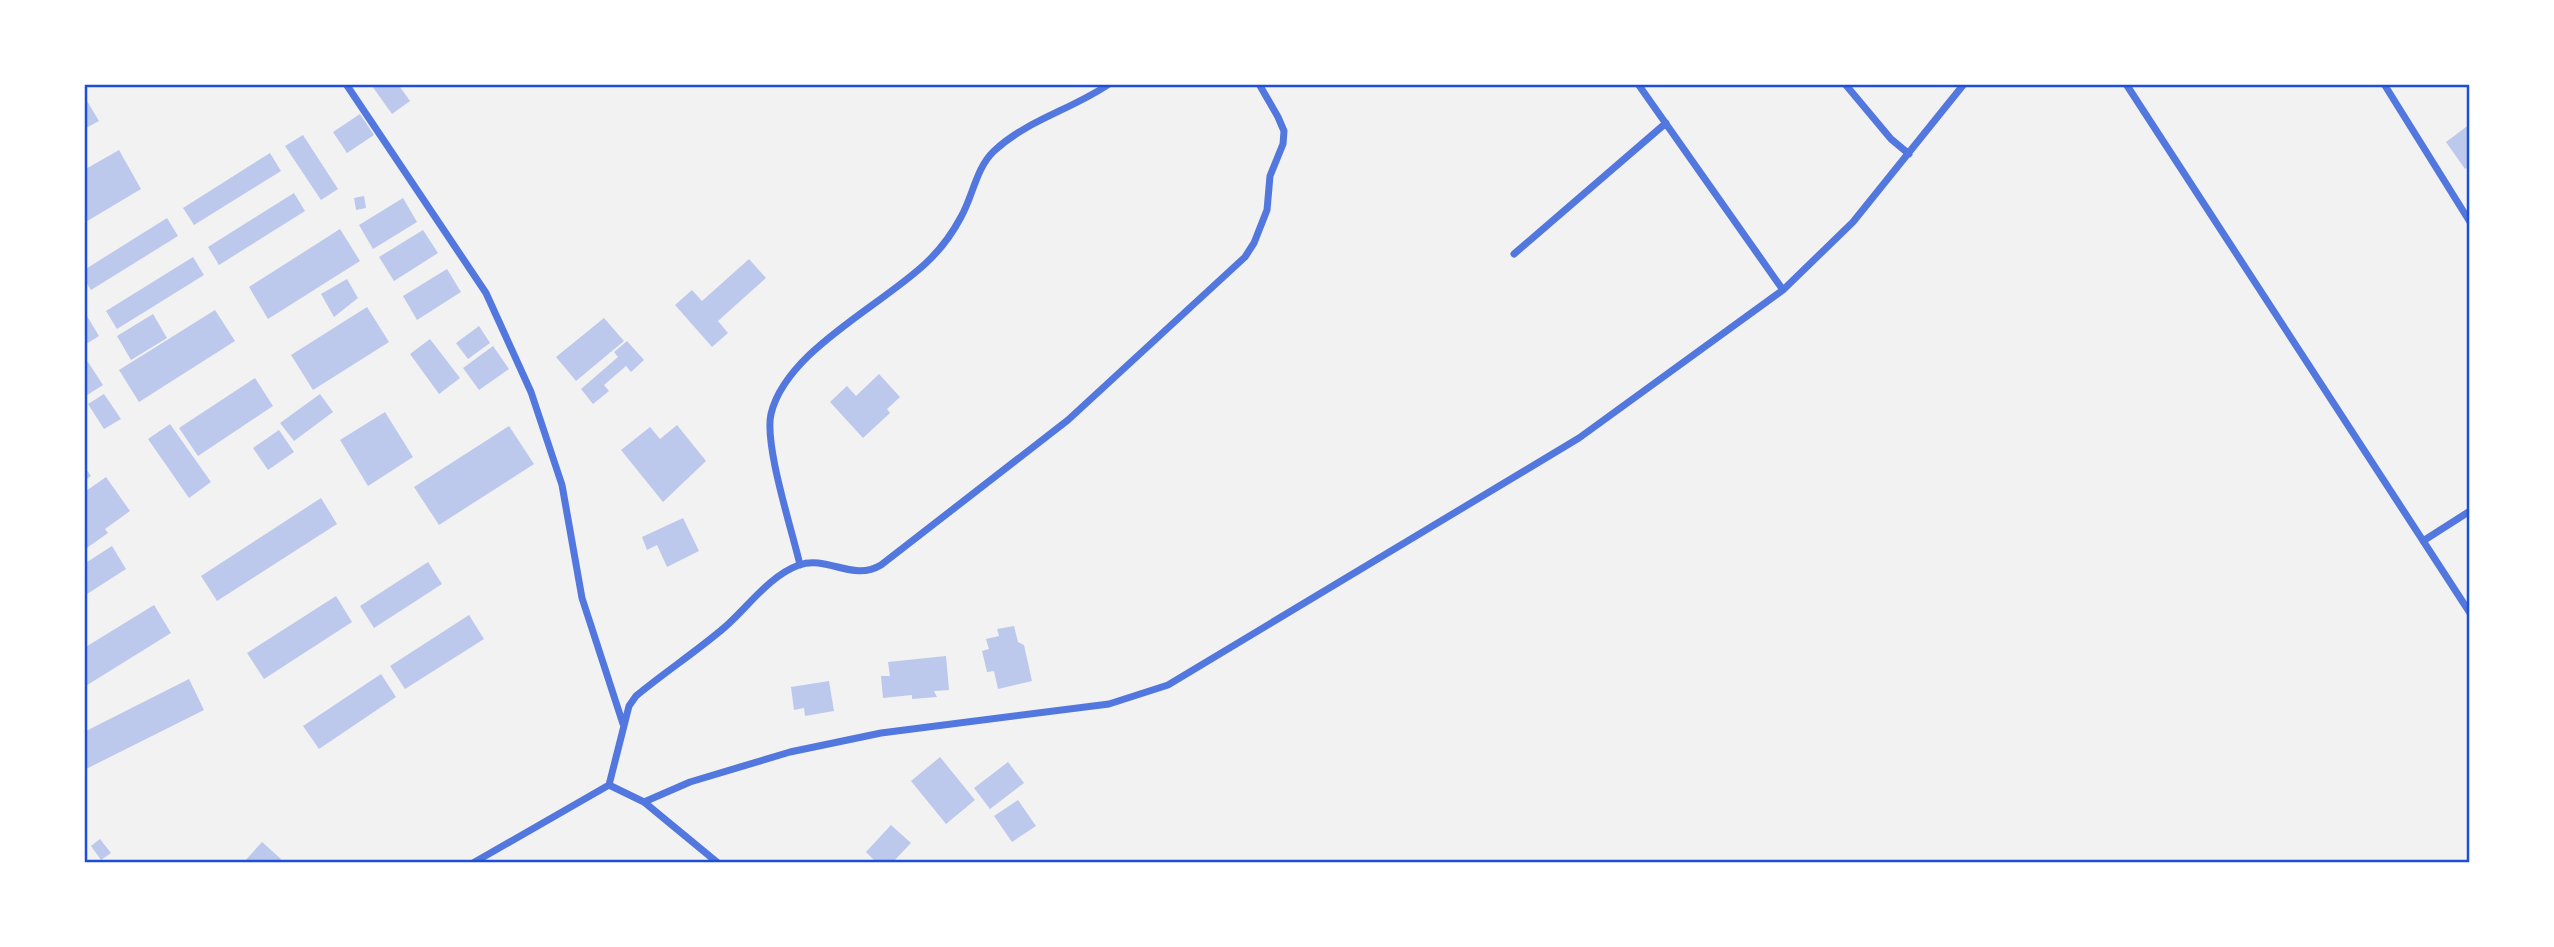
<svg xmlns="http://www.w3.org/2000/svg" width="2554" height="947" viewBox="0 0 2554 947" font-family="Inter,sans-serif">
  <style>
    .building { fill: #bdc9ec }
    .lines { fill: none; stroke-linecap: round; stroke-linejoin: round }
    .minor { stroke: #5277de; stroke-width: 7 }
    .neatline { fill: none; stroke: #1d4ed8; stroke-width: 2.5 }
  </style>
  <rect width="100%" height="100%" fill="#f2f2f2"/>
  <!-- building -->
  <path class="building" d="M374 84H398L410 101 392 114 372 86Z
    M84 96 99 121 84 129Z
    M360 114 374 135 347 153 333 132Z
    M2470 124V165L2465 169 2446 142Z
    M303 135 338 189 321 200 285 146Z
    M119 150 141 189 84 223V170Z
    M270 153 281 171 194 225 183 208Z
    M294 193 305 211 219 265 208 247Z
    M364 196 366 208 356 210 354 198Z
    M403 198 417 222 373 249 359 225Z
    M167 218 178 236 91 290 84 279V270Z
    M340 229 360 261 268 319 249 287Z
    M423 230 438 253 394 281 379 257Z
    M193 257 204 275 117 329 106 311Z
    M749 259 766 278 718 321 728 333 712 347 675 305 692 290 702 301Z
    M447 269 461 292 417 320 403 296Z
    M347 279 358 298 334 317 321 294Z
    M367 307 389 342 313 390 291 355Z
    M215 310 235 341 139 402 119 370Z
    M84 311 99 336 86 344 84 341Z
    M153 314 167 338 131 360 117 336Z
    M604 318 624 341 576 381 556 357Z
    M479 326 490 343 468 359 456 343Z
    M430 339 460 378 439 394 410 354Z
    M627 341 644 360 631 372 626 366 604 385 609 391 593 404 581 389 618 357 614 352Z
    M493 346 509 369 479 390 463 368Z
    M88 362 103 385 84 397V364Z
    M879 374 900 397 887 409 890 413 863 438 830 402 847 386 856 396Z
    M255 378 273 406 198 456 179 428Z
    M104 394 121 419 104 429 88 404Z
    M320 394 333 412 294 441 280 423Z
    M385 412 413 457 368 486 340 440Z
    M170 424 211 482 189 498 148 439Z
    M677 425 706 461 663 502 621 450 650 427 660 439Z
    M509 426 534 464 439 525 414 487Z
    M279 430 294 452 268 470 253 448Z
    M84 466 91 476 84 481Z
    M106 477 130 511 105 529 108 533 84 550V488L86 491Z
    M321 498 337 524 217 601 201 576Z
    M683 518 699 551 667 567 657 545 647 550 642 537Z
    M112 546 126 569 84 596V564Z
    M428 562 442 584 374 628 360 606Z
    M336 596 352 622 264 679 247 653Z
    M154 605 171 633 84 687V648Z
    M469 615 484 639 405 689 390 666Z
    M1014 626 1018 642 1024 645 1032 681 998 689 994 671 987 672 982 651 989 649 986 639 999 636 997 629Z
    M946 656 949 690 934 691 937 697 912 699V695L883 698 881 676H890L888 662Z
    M381 674 396 697 319 749 303 726Z
    M189 679 204 710 84 770V732Z
    M829 681 834 711 805 716 804 708 794 710 791 687Z
    M940 757 975 800 946 824 911 781Z
    M1008 762 1024 783 990 809 974 788Z
    M1018 800 1036 826 1012 842 994 816Z
    M891 825 911 843 892 863H877L866 852Z
    M100 839 111 853 101 860 91 846Z
    M262 842 281 859 277 863H243Z"/>
  <g class="lines">
    <!-- minor -->
    <path class="minor" d="M346 84 486 293 531 392 562 485 582 598 623 724
      M1638 84 1783 290
      M1845 84 1891 139 1909 154
      M2126 84 2470 613
      M2384 84 2470 222
      M1514 254 1666 123
      M2423 541 2470 511
      M800 565C792 530 764 445 771 414 786 351 881 306 926 263 940 250 952 234 961 217 973 196 976 168 994 151 1027 120 1073 109 1109 84
      M609 785 629 706 636 696C665 672 697 651 725 627 748 607 769 576 799 565 827 555 853 582 881 565L1068 420 1245 257 1254 243 1267 210 1270 176 1283 144 1284 131 1278 117 1259 84
      M644 802 690 782 790 752 881 733 1109 704 1168 685 1579 438 1783 290 1853 222 1964 84
      M473 863 609 785 644 802 718 863"/>
  </g>
  <!-- border -->
  <rect width="2554" height="947" fill="none" stroke="#ffffff" stroke-width="172"/>
  <rect x="86" y="86" width="2382" height="775" class="neatline"/>
</svg>
